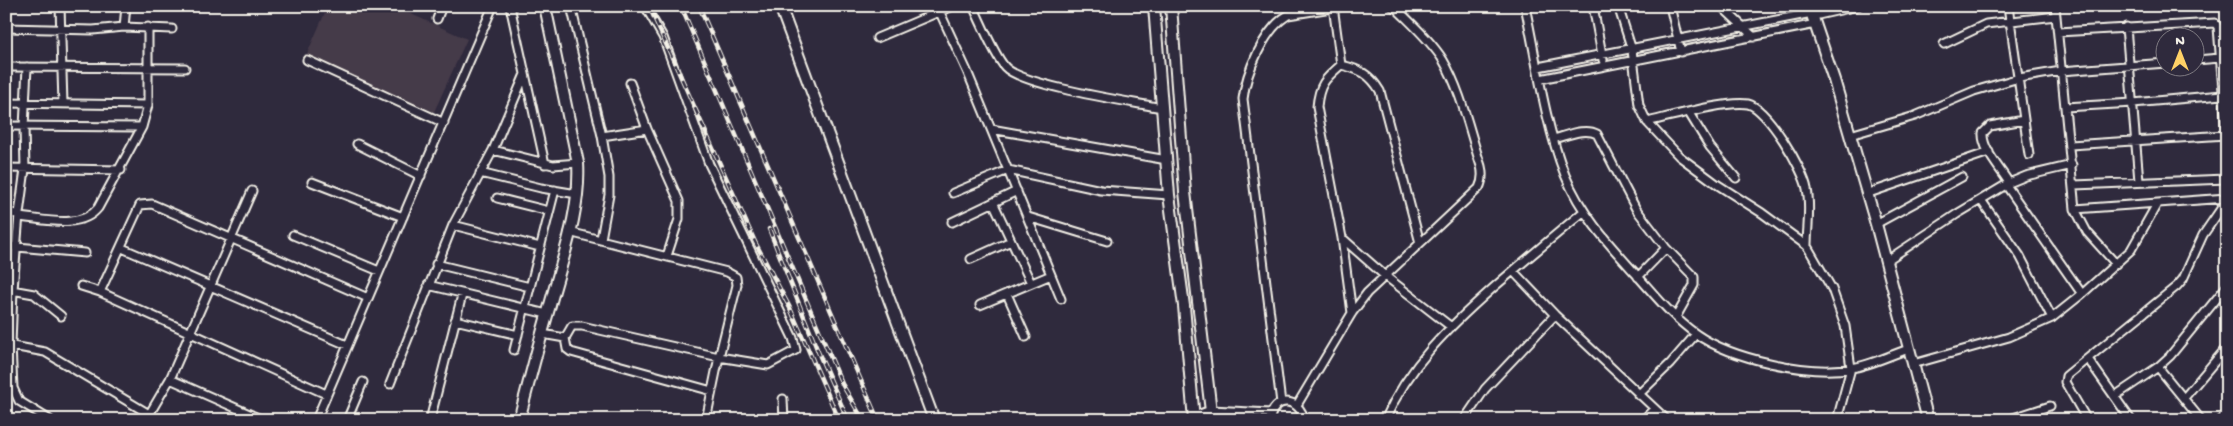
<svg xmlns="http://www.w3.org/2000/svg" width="2233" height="426" viewBox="0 0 2233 426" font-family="'Gochi Hand',sans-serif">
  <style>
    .built { fill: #453a49 }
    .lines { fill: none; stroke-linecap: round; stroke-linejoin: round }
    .street-casing { stroke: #f4f1e8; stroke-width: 11 }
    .secondary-casing { stroke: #f4f1e8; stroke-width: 14 }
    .street { stroke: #2f2a3d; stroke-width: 7 }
    .secondary { stroke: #2f2a3d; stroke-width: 10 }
    .rail-casing { stroke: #f4f1e8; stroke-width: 4.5 }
    .rail { stroke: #2f2a3d; stroke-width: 2.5; stroke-dasharray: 8; stroke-linecap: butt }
  </style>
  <rect width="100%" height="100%" fill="#2f2a3d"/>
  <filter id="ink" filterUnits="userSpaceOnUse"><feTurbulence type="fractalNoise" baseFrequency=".02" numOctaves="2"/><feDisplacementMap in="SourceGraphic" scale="10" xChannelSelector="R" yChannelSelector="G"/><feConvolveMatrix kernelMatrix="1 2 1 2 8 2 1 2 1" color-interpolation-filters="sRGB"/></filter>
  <g filter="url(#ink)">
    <!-- built -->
    <path class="built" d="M328 6H393L467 39 434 112 306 56Z"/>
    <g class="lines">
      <defs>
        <path id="street" d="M60 6 63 104
          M510 6 545 164
          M571 6 602 136 609 177V195L601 239
          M937 6 967 71 1061 299
          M973 6C981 22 994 55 1005 67 1022 86 1132 102 1162 108
          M1333 6 1341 65
          M1525 6C1537 62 1544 121 1565 175 1581 214 1607 242 1635 273 1654 294 1672 317 1696 334 1732 359 1809 376 1852 368 1871 365 1890 355 1909 349
          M1593 6 1603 60
          M1618 6 1632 50 1639 105 1647 122 1679 156 1718 185 1762 213 1807 246 1832 289 1845 326 1851 368 1837 420
          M1670 6 1681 52
          M1721 6 1754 37
          M2008 6 2029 155
          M2055 6 2075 209 2087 232 2116 264
          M1814 16 1858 6
          M437 19 442 6
          M124 27 126 6
          M2126 27 2139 181
          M6 28 93 30 124 27 172 29
          M2058 32 2215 23 2218 27 2227 142
          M877 38 953 6
          M1944 44 1986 24 2056 16
          M307 60 444 123
          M2196 60 2220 58
          M1341 65C1325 79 1319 84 1317 107L1342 238 1352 313
          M1341 65C1359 69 1370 74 1380 91L1420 243
          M6 67 185 68
          M27 67 24 127 25 169 19 214 13 290 11 345 13 388 19 401 50 420
          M1538 67 1812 13
          M1540 79 1816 24
          M630 83 647 129 679 201V219L667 256
          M6 103 148 105
          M2065 107 2133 103 2222 95
          M1689 113 1710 147 1736 178
          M1647 122C1669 117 1728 100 1748 104 1767 108 1804 170 1807 189 1811 208 1807 228 1807 246
          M6 126 142 127
          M991 129 1167 160
          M1850 135 1915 116 1974 91 2019 78 2061 71 2166 63
          M602 136 647 129
          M1553 139C1566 136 1585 127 1597 134L1636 209 1666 248 1694 277V285L1676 317
          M357 144 421 176
          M2070 145 2226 135
          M493 150 553 165 578 163
          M6 168 121 170
          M480 173 541 188 577 194
          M312 182 403 217
          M2009 183C2001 169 1982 150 1983 133L1990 126 2024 120
          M2006 185 2082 294
          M2074 185 2227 179V174
          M953 193 1008 170 1101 190 1169 195
          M1866 194 1989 152
          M497 198 549 211
          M1981 200 2020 256 2052 318
          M994 204 1031 283
          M2075 209 2227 198
          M6 213 19 214
          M19 217C43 219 81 230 98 208L142 127 148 105V27
          M1028 217 1107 241
          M952 222 1017 191
          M1876 224 1962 177
          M453 225 540 247
          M569 232 727 272 736 277 737 285 719 357 706 420
          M293 235 379 271
          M1342 238 1384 275 1450 326
          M6 246 85 253
          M122 248 347 345
          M971 259 1011 241
          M1886 261 1957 214 2009 183 2026 176 2072 165
          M436 264 530 287
          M1513 271 1555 315 1667 420
          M1638 277 1666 248
          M428 285 547 314
          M81 286 100 292 326 394
          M6 289 34 294 61 316
          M100 292 140 205 152 204 368 298
          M1007 294 1026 337
          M980 305 1051 275
          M455 320 518 335
          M542 334 565 338 572 326H582L719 357 768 365 796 350 793 338 709 164 663 37 645 6
          M565 338 567 349 571 352 712 391
          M7 345 45 352 149 414
          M514 350 555 190
          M2088 359 2131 420
          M1913 364 2009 337 2052 318 2082 294 2131 250 2157 204
          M2158 367 2201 420
          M170 379 263 420
          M390 384 453 225 493 150 525 74
          M1638 395 1670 364 1696 334
          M2115 396 2158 367 2170 356 2227 286
          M2184 398 2227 347
          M783 399 784 420
          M1281 403 1243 99C1246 73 1264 29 1288 15L1344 6
          M1297 405 1352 313 1367 293 1479 188C1483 180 1483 174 1481 166 1470 133 1461 90 1443 60 1431 41 1413 25 1397 9L1392 6
          M1194 416 1211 410 1271 413
          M146 420 170 379 252 191
          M316 420 493 6
          M347 420 363 382
          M430 420 462 295
          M1270 420C1273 395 1300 397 1304 420
          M1385 420C1409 365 1449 327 1493 288 1523 262 1553 237 1583 212
          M1464 420 1485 389 1555 315
          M1643 420 1654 409
          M2007 420 2050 406
          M2087 420 2065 382 2066 376 2177 286 2183 279 2203 235 2227 200
          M2221 420 2227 415"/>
        <path id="secondary" d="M780 6 934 420
          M1154 6 1169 195 1184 306 1194 420
          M1171 6 1185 192 1212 420
          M1809 6 1834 80 1876 224 1928 420
          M519 420C529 381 539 343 550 305 562 260 581 210 578 163L545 6"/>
      </defs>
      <!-- street casing -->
      <use href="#street" class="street-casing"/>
      <!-- secondary casing -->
      <use href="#secondary" class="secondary-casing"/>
      <!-- street -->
      <use href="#street" class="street"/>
      <!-- secondary -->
      <use href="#secondary" class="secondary"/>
      <defs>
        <path id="rail" d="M649 6 755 242 790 308 839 420
          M681 6 842 384 863 420
          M699 6 878 420
          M769 229 819 354 848 420"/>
      </defs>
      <!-- rail casing -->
      <use href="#rail" class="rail-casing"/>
      <!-- rail -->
      <use href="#rail" class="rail"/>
    </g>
  </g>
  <!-- margin -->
  <rect width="2233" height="426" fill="none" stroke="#2f2a3d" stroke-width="25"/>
  <rect x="12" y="12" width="2208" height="401" fill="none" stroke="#f4f1e8" stroke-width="2" filter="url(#ink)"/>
  <!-- north arrow -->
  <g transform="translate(2180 52)"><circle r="24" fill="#2f2a3d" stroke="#7e7a81"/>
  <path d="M0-4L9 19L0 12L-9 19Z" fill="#ffd166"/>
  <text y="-8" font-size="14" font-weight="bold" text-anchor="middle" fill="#f4f1e8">N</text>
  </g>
</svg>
